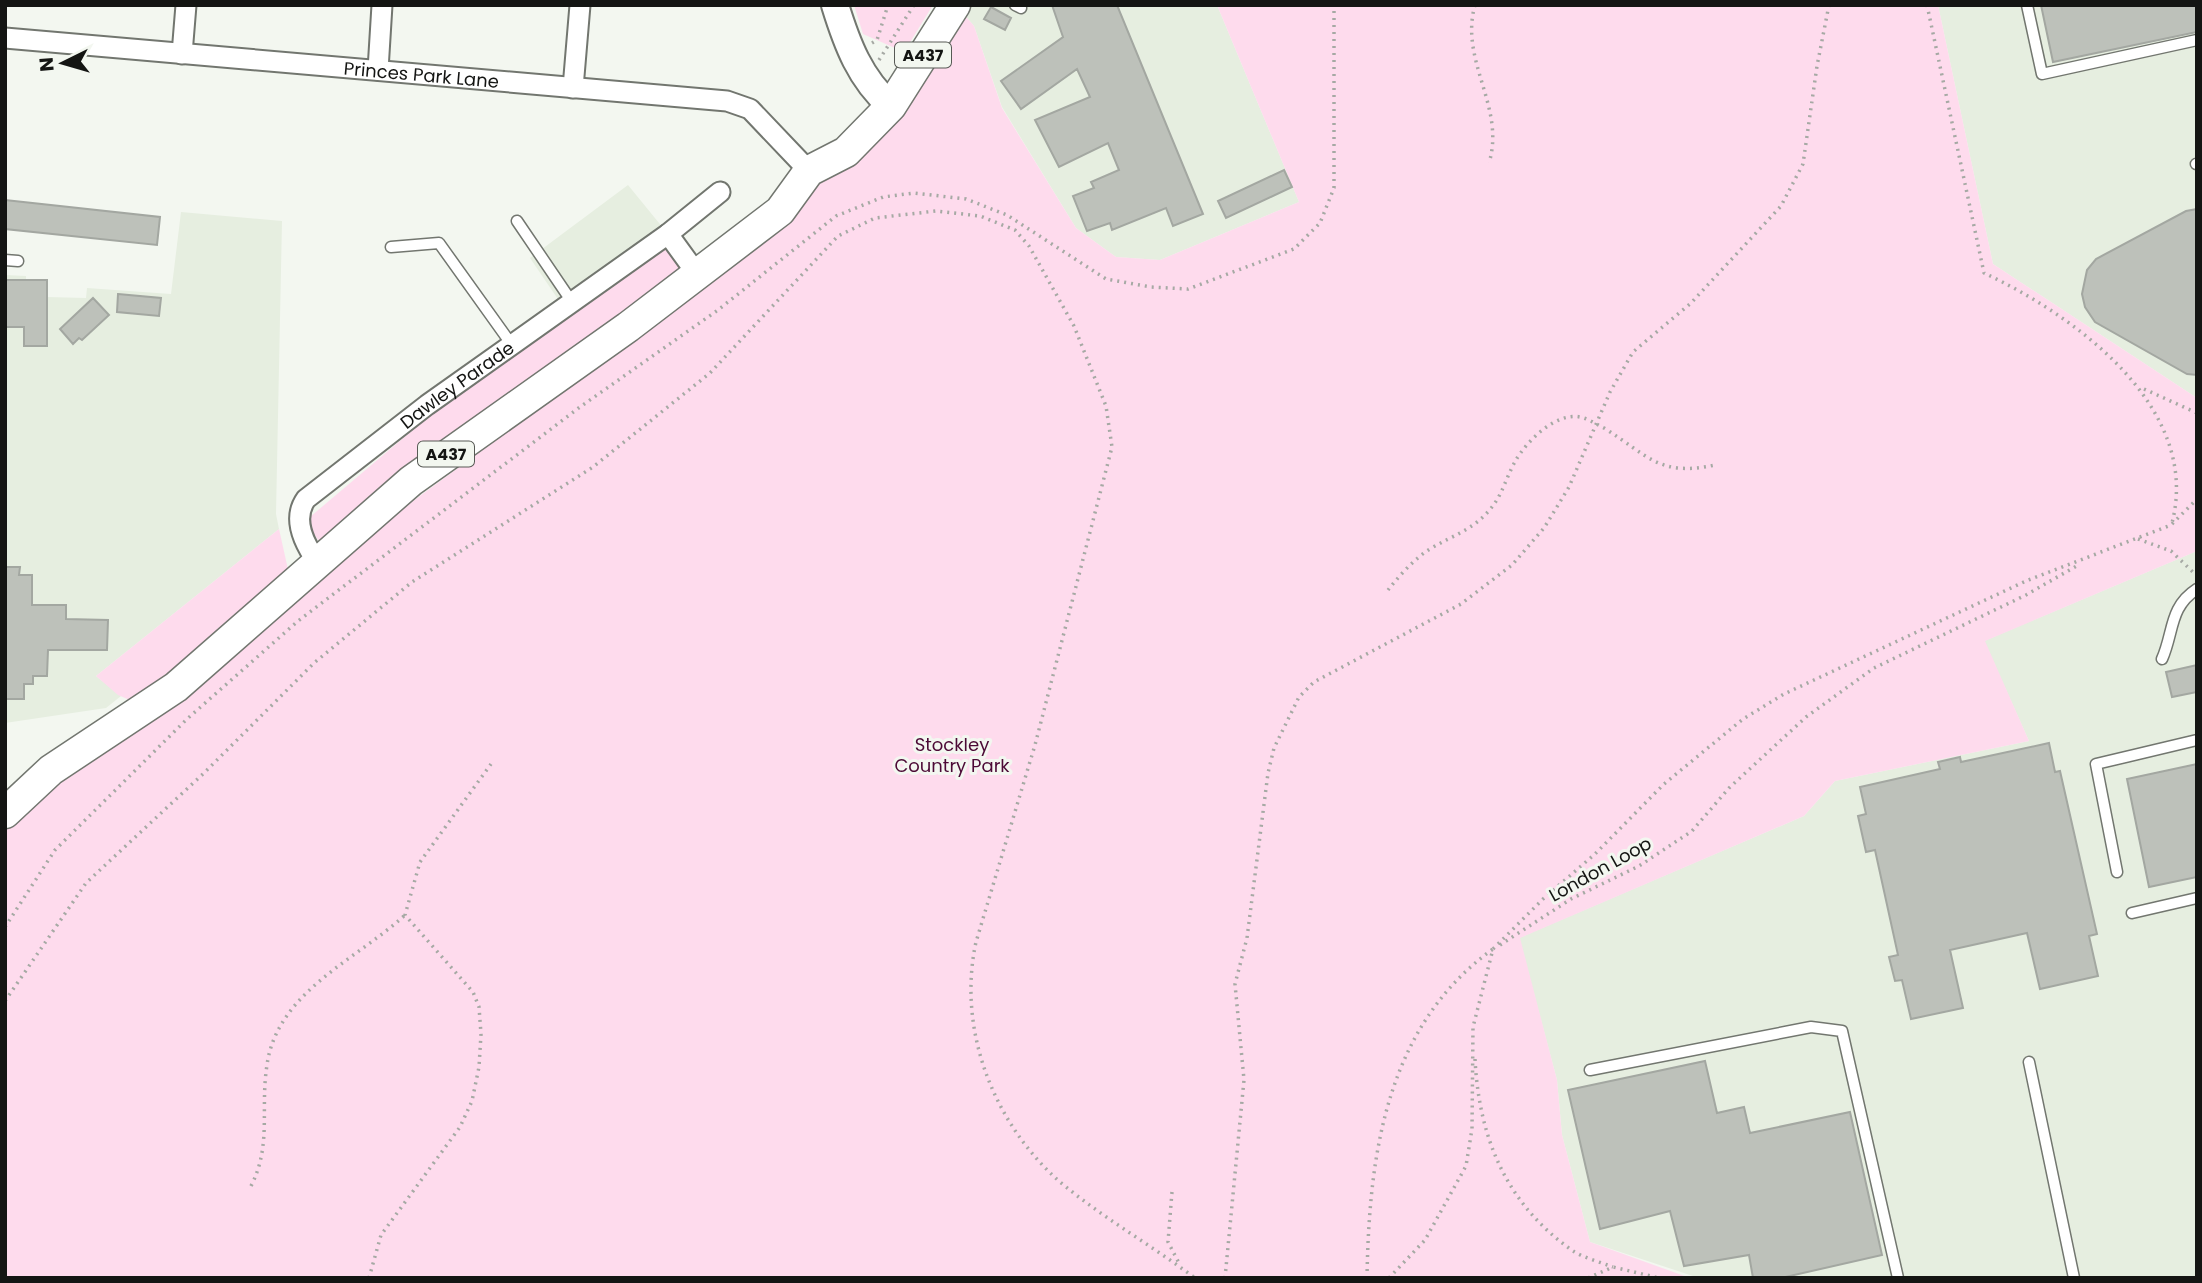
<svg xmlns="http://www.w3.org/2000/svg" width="2202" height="1283" viewBox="0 0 2202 1283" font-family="Poppins,sans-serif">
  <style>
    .built { fill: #e6eee0 }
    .green { fill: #fedbed }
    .building { fill: #bdc1ba; stroke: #a3a7a1; stroke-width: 2 }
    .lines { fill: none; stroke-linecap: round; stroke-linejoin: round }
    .lane-casing { stroke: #72766f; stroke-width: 13 }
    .street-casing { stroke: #72766f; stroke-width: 23 }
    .secondary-casing { stroke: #72766f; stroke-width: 30 }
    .primary-casing { stroke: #72766f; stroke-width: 33 }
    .path { stroke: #a6a9a4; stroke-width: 3.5; stroke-dasharray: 2 5; stroke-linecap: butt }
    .lane { stroke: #fff; stroke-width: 10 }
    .street { stroke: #fff; stroke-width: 19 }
    .secondary { stroke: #fff; stroke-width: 26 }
    .primary { stroke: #fff; stroke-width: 30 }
    .labels { text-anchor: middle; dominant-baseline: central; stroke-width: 6; stroke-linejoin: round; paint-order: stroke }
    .shield { fill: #f3f7f0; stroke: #575955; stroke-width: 2 }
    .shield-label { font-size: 16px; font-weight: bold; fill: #141513 }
    .street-label { font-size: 18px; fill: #141513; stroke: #f3f7f0 }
    .park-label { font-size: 18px; fill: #4c0a36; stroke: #f3f7f0 }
  </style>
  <rect width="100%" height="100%" fill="#f3f7f0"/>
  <!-- built -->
  <path class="built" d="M956 5H1217L1299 202 1160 260 1116 257 1076 228 1002 107 974 26Z
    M1938 5H2197V398L1993 264Z
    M628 185 668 234 566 311 530 258Z
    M181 212 282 221 276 514 279 529 96 676 121 696 106 708 5 723V275L26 276V280H47V297L86 298 87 288 171 294Z
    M2197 551V1278H1699L1590 1242 1562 1135 1557 1080 1519 938 1804 816 1835 781 2029 741 1984 641Z"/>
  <!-- green -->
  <path class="green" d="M854 5H933L904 52 863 34Z
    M956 5 974 26 1002 108 1076 228 1116 257 1160 260 1299 202 1217 5H1938L1993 264 2197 398V551L1985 641 2029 741 1835 781 1804 816 1520 938 1557 1080 1562 1135 1590 1242 1690 1278H5V813L317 572 769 238 871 129Z
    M668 234 697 274 322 545 311 530 310 517 512 346Z
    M279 529 289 574 205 651 132 701 118 695 96 676Z"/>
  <!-- building -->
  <path class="building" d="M1052 5H1117L1203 214 1173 226 1166 208 1112 230 1110 223 1087 231 1073 196 1094 188 1091 182 1119 170 1108 143 1059 167 1035 120 1090 97 1077 69 1021 109 1001 81 1063 37Z
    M2041 5H2197V32L2053 62Z
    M991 7 1011 18 1005 30 984 19Z
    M1284 170 1292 187 1226 218 1218 201Z
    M5 200 160 217 157 245 5 229Z
    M2197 209V375L2187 374 2095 322 2085 307 2082 294 2087 270 2096 259 2186 211Z
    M5 280H47V346H24V327H5Z
    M118 294 161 298 159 316 117 312Z
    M93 298 109 315 82 340 79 338 73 344 60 329Z
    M5 567H20L19 575H32V605H66V619L108 620 107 650H48L47 676H33V684H24V699H5Z
    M2197 665V692L2172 697 2166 672Z
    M2049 743 2055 772 2060 771 2097 934 2089 936 2098 976 2040 989 2027 933 1950 950 1963 1008 1911 1019 1902 980 1895 981 1889 957 1898 955 1875 850 1866 852 1858 816 1866 814 1860 787 1940 769 1938 762 1960 757 1961 762Z
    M2197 764V877L2149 887 2127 779Z
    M1705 1061 1717 1113 1744 1107 1750 1133 1850 1112 1882 1255 1781 1278H1753L1749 1255 1684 1266 1670 1211 1600 1229 1568 1090Z"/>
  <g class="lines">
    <defs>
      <path id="lane" d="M1015 5 1021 8
        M2027 5 2042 74 2197 40
        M2196 164H2197
        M517 221 572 302
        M391 247 439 243 512 345
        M5 260 18 261
        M2162 659C2174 632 2169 607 2197 589
        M2117 872 2096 764 2197 740
        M2132 913 2197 898
        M2029 1062 2074 1278
        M1590 1070 1811 1027 1842 1031 1898 1278"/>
      <g id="street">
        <path id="s1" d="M5 38 727 101 750 109 809 171"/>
        <path d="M182 54 186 5"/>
        <path d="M378 70 382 5"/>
        <path d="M573 88 580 5"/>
        <path d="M668 234 697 274"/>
        <path id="s2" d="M318 563C305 545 291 520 306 499L427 405 668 234 720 192"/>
      </g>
      <path id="secondary" d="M835 5C847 44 860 79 891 106"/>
      <path id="primary" d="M5 813 51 770 176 687 411 481 628 327 780 211 809 171 846 152 891 106 955 5"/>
    </defs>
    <!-- lane casing -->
    <use href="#lane" class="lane-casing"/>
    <!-- street casing -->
    <use href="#street" class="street-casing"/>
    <!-- secondary casing -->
    <use href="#secondary" class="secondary-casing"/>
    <!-- primary casing -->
    <use href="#primary" class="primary-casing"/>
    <!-- path -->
    <path class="path" d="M1475 5C1459 61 1506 107 1489 163
      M1927 5 1984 273C2074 315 2202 407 2172 523
      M872 43 877 40 888 5
      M879 60 914 5
      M2144 389 2197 413
      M2138 539 2171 551 2197 576
      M1388 590C1400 575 1414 559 1430 549 1453 535 1474 530 1492 507 1503 493 1507 475 1516 460 1527 441 1556 412 1580 417 1589 419 1596 424 1604 428 1649 456 1659 477 1715 465
      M5 927 55 850 187 719 298 621 580 407 718 310 836 216 883 197 914 193 966 199 1007 215 1106 279 1151 287 1188 289 1294 249 1320 223 1334 188V5
      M1500 945 1571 899 1639 866 1692 831 1729 788 1806 717 1874 668 2026 595 2080 564
      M5 1001 86 883 204 773 314 663 412 582 593 467 710 373 838 236 875 218 936 211 980 216 1015 230 1029 246 1074 326 1106 406 1112 447 1035 745 976 942C957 1029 993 1123 1060 1182 1103 1218 1151 1245 1195 1278
      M1475 1059C1479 1138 1506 1204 1573 1251 1584 1258 1600 1262 1613 1267
      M251 1186C272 1145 260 1109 267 1065 277 992 356 960 405 915
      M1172 1192 1168 1242 1180 1265
      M369 1278 381 1235 460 1127 472 1101 479 1067 481 1034 479 1007 473 992 405 915 420 862 491 764
      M1225 1278 1244 1080 1235 984 1247 938 1268 773 1274 748 1299 697 1314 682 1461 604 1512 565 1544 528 1569 487 1610 392 1633 352 1691 303 1781 206 1803 164 1817 66 1829 5
      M1367 1278C1369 1155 1386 1026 1493 949
      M1389 1278 1425 1240 1466 1166 1472 1129 1473 1027 1493 949 1543 899 1595 854 1664 784 1743 719 1784 694 2026 581 2171 525 2197 499
      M1588 1278 1613 1267 1659 1278"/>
    <!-- lane -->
    <use href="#lane" class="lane"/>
    <!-- street -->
    <use href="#street" class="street"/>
    <!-- secondary -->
    <use href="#secondary" class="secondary"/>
    <!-- primary -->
    <use href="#primary" class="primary"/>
  </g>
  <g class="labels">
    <!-- shield labels -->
    <g class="shield">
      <rect x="895" y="42.5" width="56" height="25" rx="5"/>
      <rect x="418" y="441.5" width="56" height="25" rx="5"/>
    </g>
    <g class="shield-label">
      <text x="923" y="55">A437</text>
      <text x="446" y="454">A437</text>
    </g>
    <!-- street labels -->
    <g class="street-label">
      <text stroke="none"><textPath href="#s1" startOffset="418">Princes Park Lane</textPath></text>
      <text stroke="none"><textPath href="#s2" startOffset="259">Dawley Parade</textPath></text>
      <text transform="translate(1600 869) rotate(-29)">London Loop</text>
    </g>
    <!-- park labels -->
    <g class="park-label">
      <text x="952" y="744">Stockley<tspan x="952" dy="21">Country Park</tspan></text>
    </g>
  </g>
  <!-- border -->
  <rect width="2202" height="1283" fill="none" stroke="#141513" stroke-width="14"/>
  <!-- north arrow -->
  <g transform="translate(63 63) rotate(265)" stroke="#f3f7f0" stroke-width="5" paint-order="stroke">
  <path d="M0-5L12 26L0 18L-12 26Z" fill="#141513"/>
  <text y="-10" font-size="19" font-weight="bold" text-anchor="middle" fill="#141513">N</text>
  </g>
</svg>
